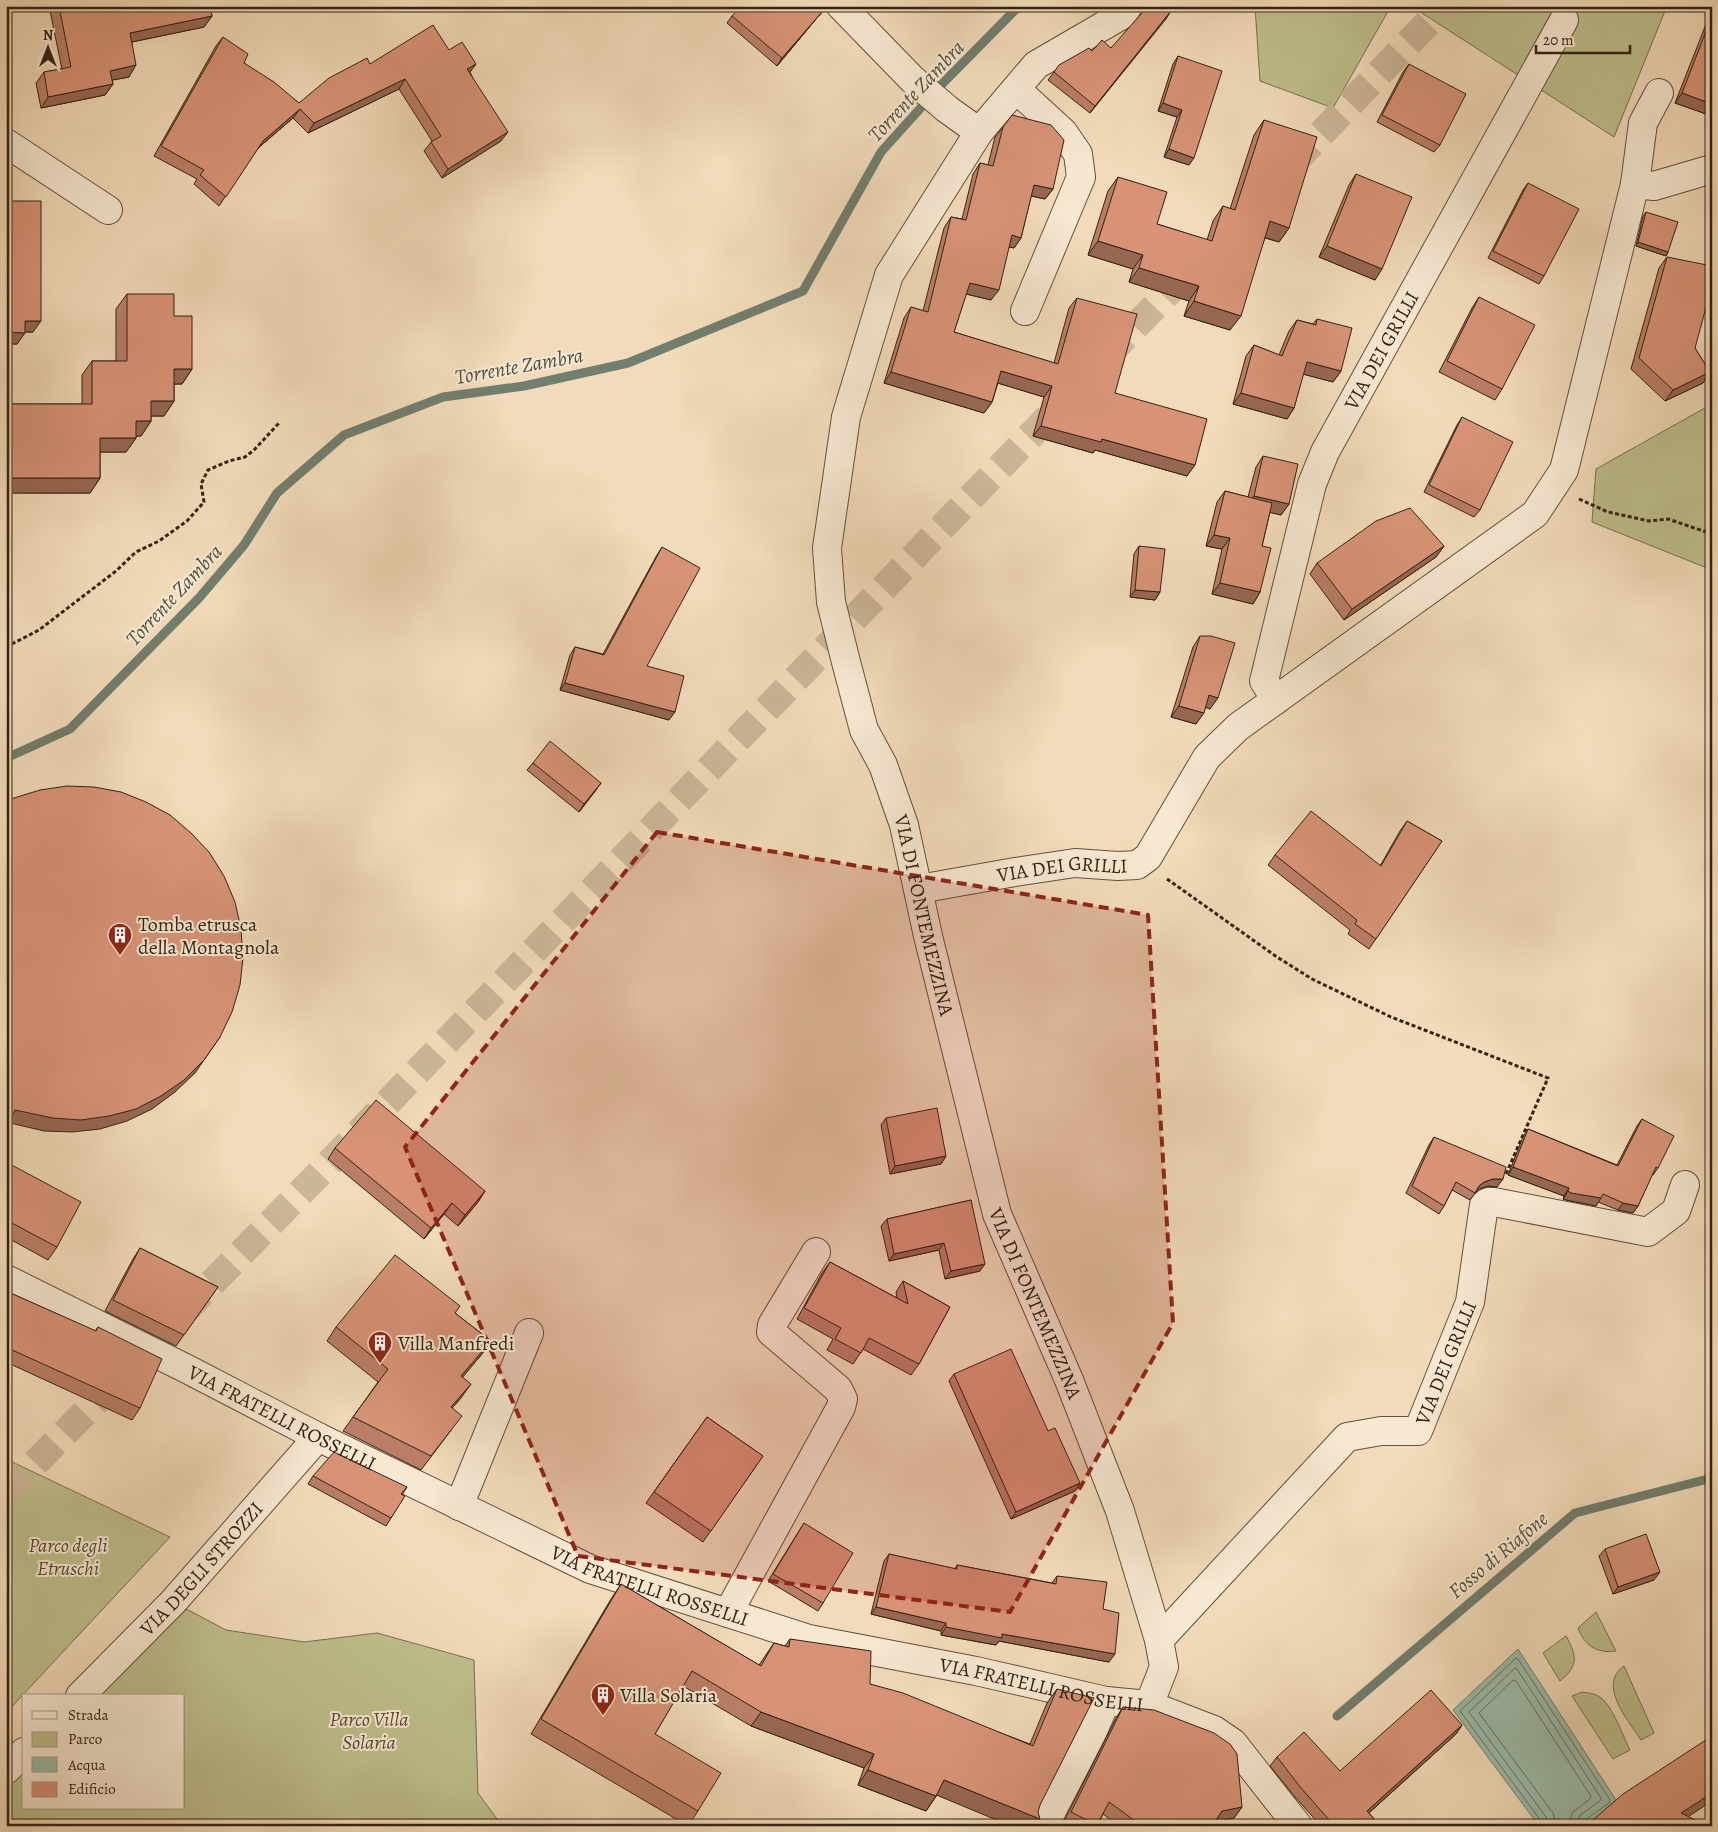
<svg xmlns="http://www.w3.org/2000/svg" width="1718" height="1832" viewBox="0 0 1718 1832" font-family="Alegreya,serif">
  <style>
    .green { fill: #bebf8d; stroke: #787050 }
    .water { fill: #9cbcaa; stroke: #727e6e }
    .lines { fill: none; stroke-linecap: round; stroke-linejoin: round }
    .shore { stroke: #686f5e; stroke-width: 1 }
    .stream { stroke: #727e6e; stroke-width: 9 }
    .minor-tunnel { stroke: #ccb699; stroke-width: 28; stroke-dasharray: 28 14; stroke-linecap: butt }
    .minor-casing { stroke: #63503d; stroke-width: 30 }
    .path { stroke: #332213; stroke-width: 3; stroke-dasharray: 4 2.5; stroke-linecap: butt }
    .minor { stroke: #f7e8d2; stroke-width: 28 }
    .wall { fill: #ba7e66; stroke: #332213 }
    .shaded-wall { fill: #976753; stroke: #332213 }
    .building { fill: #d89377; stroke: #332213 }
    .marked { fill: #8f2418; fill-opacity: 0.2; stroke: #8f2418; stroke-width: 4; stroke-dasharray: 10 6; stroke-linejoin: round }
    .labels { text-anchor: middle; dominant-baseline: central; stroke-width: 4; stroke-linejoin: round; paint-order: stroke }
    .street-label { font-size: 20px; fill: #332213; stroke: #f7e8d2 }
    .poi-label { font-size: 20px; fill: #332213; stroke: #f7e8d2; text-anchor: start }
    .park-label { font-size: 20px; font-style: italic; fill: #564932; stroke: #f7e8d2 }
    .water-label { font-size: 21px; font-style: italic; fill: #525040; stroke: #f7e8d2 }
  </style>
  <rect width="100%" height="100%" fill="#f2dbba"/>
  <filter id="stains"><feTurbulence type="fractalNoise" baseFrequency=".004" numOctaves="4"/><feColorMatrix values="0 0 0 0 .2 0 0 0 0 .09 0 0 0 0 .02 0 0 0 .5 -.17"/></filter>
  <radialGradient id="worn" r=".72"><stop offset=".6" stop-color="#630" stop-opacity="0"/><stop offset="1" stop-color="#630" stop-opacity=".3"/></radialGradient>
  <!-- green -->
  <path class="green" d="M1255 6H1391L1333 108 1260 81Z
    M1411 6H1667L1614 137Z
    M1712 404V570L1592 522 1596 469Z
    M6 1459 170 1537 6 1713Z
    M173 1602 226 1630 304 1642 377 1633 474 1660 478 1793 502 1826H6V1770L24 1752V1808H184V1696H80Z
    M1596 1612 1616 1651C1597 1654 1584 1645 1578 1628Z
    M1566 1636C1577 1655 1579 1666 1560 1681L1543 1653Z
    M1624 1666 1654 1733 1641 1740C1628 1720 1597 1685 1624 1666Z
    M1582 1692C1588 1693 1595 1693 1601 1698 1613 1707 1623 1736 1630 1750L1613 1759 1572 1696Z"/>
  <!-- water -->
  <path class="water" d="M1518 1649 1618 1803 1585 1826H1539L1453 1710Z"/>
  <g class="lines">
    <!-- shore -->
    <path class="shore" d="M1542 1826 1541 1821 1460 1711 1516 1658 1518 1659 1610 1800 1609 1803 1585 1820 1583 1826
      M1548 1826 1546 1817 1469 1712 1515 1668 1517 1669 1601 1798 1600 1801 1580 1815 1577 1826
      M1556 1826 1553 1813 1479 1713 1513 1680 1516 1681 1591 1796 1590 1799 1574 1811 1570 1818 1569 1826"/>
    <!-- stream -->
    <path class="stream" d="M6 756 13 755 70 729 199 598 244 545 277 493 344 435 443 397 524 386 628 363 803 291 881 152 944 82 1019 6
      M1337 1716 1575 1513 1712 1478"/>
    <!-- minor-tunnel -->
    <path class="minor-tunnel" d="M1292 164 1444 6
      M1106 357 1193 267
      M6 1493 313 1180 1061 404"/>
    <defs>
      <g id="minor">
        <path d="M841 6 913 80 947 109 979 132"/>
        <path id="s1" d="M1128 6 1122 15 1036 65 979 132 889 275 846 417 827 548 831 602 846 662 864 730 883 765 904 825 928 936 997 1214 1069 1380 1120 1511 1159 1640 1164 1667 1149 1705"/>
        <path d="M1016 89 1063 132 1078 154 1081 177 1025 311"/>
        <path d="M6 143 108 210"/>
        <path d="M1635 184 1654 186 1712 169"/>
        <path id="s2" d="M1276 700 1264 681 1312 484 1325 452 1564 20"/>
        <path id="s3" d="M919 889 1015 872 1075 863 1118 866 1137 865 1148 857 1207 757 1238 727 1535 514 1564 470 1635 184 1643 123 1659 93"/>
        <path id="s4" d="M6 1279 187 1369 318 1437 590 1569 809 1639 976 1671 1106 1701 1149 1705 1214 1730 1233 1743 1298 1826"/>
        <path d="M459 1506 529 1333"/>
        <path d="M728 1613 841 1407 843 1399 838 1389 771 1332 772 1325 816 1252"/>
        <path id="s5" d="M1159 1640 1347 1437 1381 1431H1418L1470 1302 1484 1205 1488 1202H1494L1648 1232 1676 1211 1685 1185"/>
        <path id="s6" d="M80 1696 173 1602 318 1437"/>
        <path d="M6 1770 24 1752"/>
        <path d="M1044 1826 1093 1731 1106 1701"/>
      </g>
    </defs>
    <!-- minor casing -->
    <use href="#minor" class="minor-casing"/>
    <!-- path -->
    <path class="path" d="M1579 499 1608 512 1649 521 1668 519 1712 534
      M6 647 39 630 116 571 136 552 159 541 187 521 204 502 201 484 208 470 229 461 245 457 254 450 279 423
      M1167 879 1277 957 1312 979 1391 1017 1548 1078 1506 1174"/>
    <!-- minor -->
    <use href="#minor" class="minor"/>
  </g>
  <!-- wall -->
  <path class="wall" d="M49 6H210L212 16 204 27 132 42 129 77 112 80 113 84 105 95 41 108 36 83 44 72 62 69Z
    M1712 9V116L1675 103Z
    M1171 11 1090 113 1048 80 1054 72 1092 51 1111 48Z
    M822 12 816 19 777 66 727 23 732 16Z
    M223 37 244 63 299 103 370 64 449 50 476 64 470 72 501 141 442 178 424 151 432 141 399 89 308 133 293 118 257 149 219 206 194 184 197 179 154 156 216 46Z
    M1178 56 1189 165 1164 157 1177 117 1158 111 1173 64Z
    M1409 64 1440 145 1434 152 1377 122 1403 72Z
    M1264 120 1289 228 1279 242 1265 238 1230 330 1184 316 1189 301 1129 282 1133 269 1088 255 1108 191 1118 177 1157 224 1207 240 1213 221 1223 206 1230 209 1254 135Z
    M1003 127 1053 189 1045 199 1031 196 1021 238 1014 248 1009 247 991 300 966 294 954 332 1054 363 1069 308 1077 298 1115 393 1187 476 1095 450 1093 453 1033 436 1044 397 998 383 992 402 984 413 884 383 904 318 911 307 923 311 944 228 951 217 962 219 973 174 980 163 988 165 995 137Z
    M1356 174 1375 280 1319 257 1349 185Z
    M1528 183 1544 276 1539 284 1488 258 1523 190Z
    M9 201 33 332H25L17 344H6V205Z
    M1646 212 1668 252 1666 256 1636 246 1643 216Z
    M1667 257 1695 348 1710 372 1703 383 1665 401 1631 369 1659 268Z
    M127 294 174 316 192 369 182 384H174V401L164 416H151V421L141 436H136V438L126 452H100V478L90 493H6V404H82V375L92 361H116V309Z
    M1479 297 1502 389 1495 400 1439 372 1472 308Z
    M1317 319 1341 371 1333 382 1303 374 1294 408 1287 419 1233 404 1246 356 1254 345 1279 355 1289 331 1297 320 1313 324Z
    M1462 417 1480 510 1474 517 1424 492 1457 425Z
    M1263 456 1289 504 1281 515 1270 512 1262 546 1260 592 1253 604 1212 594 1222 549 1206 546 1217 502 1225 491 1248 497 1256 467Z
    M1139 546 1160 592 1155 600 1130 597 1134 554Z
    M1444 546 1436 557 1344 620 1310 574 1317 563Z
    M662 547 647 666 669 720 560 690 570 655 575 647 603 654 657 555Z
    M1200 636 1210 709 1206 707 1196 724 1171 717 1193 647Z
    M533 763 596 790 579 812 527 770Z
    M1407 821 1442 841 1369 949 1348 934 1350 930 1268 865 1275 855 1380 866 1400 831Z
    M886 1118 946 1156 941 1164 890 1174 881 1125Z
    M1642 1119 1658 1168 1653 1175H1652L1638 1206 1633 1213 1618 1210 1598 1202 1596 1206 1566 1200 1563 1199 1564 1196 1508 1175 1523 1137 1528 1129 1617 1165 1637 1126Z
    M1434 1137 1497 1187 1488 1186 1479 1189 1476 1192 1470 1200 1452 1190 1444 1206 1439 1214 1406 1193 1429 1145Z
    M335 1148 485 1191 478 1202 458 1226 444 1214 424 1239 328 1159Z
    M6 1162 57 1247 48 1260 6 1237Z
    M971 1200 980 1271 945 1279 939 1250 889 1261 881 1226 887 1219Z
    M140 1248 218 1287 176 1346 105 1311 133 1259Z
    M830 1262 897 1298 896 1292 903 1281 950 1307 919 1364 911 1375 863 1349 853 1364 827 1350 833 1339 797 1319 822 1273Z
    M6 1291 95 1331 98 1327 140 1408 132 1420 6 1362Z
    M455 1313 491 1341 482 1354 462 1377 461 1398 452 1408V1429L421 1470 343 1431 378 1382 327 1341 336 1327Z
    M954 1374 1048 1431 1080 1483 1075 1491 1011 1519 949 1381Z
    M707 1417 763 1456 703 1542 646 1503Z
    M313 1476 407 1487 402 1495 391 1518 386 1526 308 1484Z
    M804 1523 823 1603 818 1611 768 1581Z
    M1605 1549 1654 1580 1613 1594 1599 1556Z
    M889 1554 955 1569 957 1565 1052 1583 1057 1576 1103 1609 1109 1662 999 1641 996 1645 941 1635V1631L871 1614 884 1561Z
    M621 1584 759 1665 774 1643 785 1646 790 1639 870 1684 1030 1744 1047 1703 1057 1689 1040 1805 937 1795 926 1811 858 1785 864 1768 751 1726 683 1686 655 1734 698 1811 688 1826 531 1734 611 1599Z
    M1123 1707 1242 1807 1234 1818 1215 1821 1212 1826H1119L1103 1814 1097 1826H1069L1063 1823 1116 1718Z
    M1462 1725 1456 1734 1369 1813 1374 1819 1370 1826H1321L1295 1797 1270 1766 1277 1757 1340 1771Z"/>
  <!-- shaded-wall -->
  <path class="shaded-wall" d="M1171 11 1166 19 1090 113 1095 106Z
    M822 12 816 19 777 66 782 58Z
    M212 16 204 27 122 44 130 33Z
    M476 64 469 73 467 69Z
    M136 65 129 77 102 82 110 71Z
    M405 79 399 89 308 133 314 123Z
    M113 84 105 95 41 108 48 97Z
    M1682 93 1712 104V116L1675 103Z
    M1163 103 1182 110 1177 117 1158 111Z
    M300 109 293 118 256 150 263 141Z
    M508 132 501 141 442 178 448 169Z
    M1169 149 1194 158 1189 165 1164 157Z
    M1034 185 1053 189 1045 199 1027 195Z
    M1270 221 1289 228 1279 242 1260 236Z
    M1012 235 1021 238 1014 248 1004 246Z
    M1098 241 1143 255 1133 269 1088 255Z
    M1638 242 1668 252 1666 256 1636 246Z
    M1327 246 1382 269 1375 280 1319 257Z
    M1139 268 1199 286 1189 301 1129 282Z
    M970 283 999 290 991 300 962 293Z
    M1194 301 1241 316 1230 330 1184 316Z
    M25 321H41L33 332H18Z
    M6 332 25 333 17 344H6Z
    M1307 362 1341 371 1333 382 1299 373Z
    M174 369H192L182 384H164Z
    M1001 371 1052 386 1044 397 994 382Z
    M891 372 992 402 984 413 884 383Z
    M1710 372 1703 383 1665 401 1673 390Z
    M1241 393 1294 408 1287 419 1233 404Z
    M151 401H174L164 416H141Z
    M136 421H151L141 436H126Z
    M1041 426 1102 439 1195 465 1187 476 1095 450 1093 453 1033 436Z
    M100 438H136L126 452H90Z
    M6 478H100L90 493H6Z
    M1254 496 1289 504 1281 515 1246 507Z
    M1214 535 1230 538 1222 549 1206 546Z
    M1444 546 1436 557 1344 620 1352 609Z
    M1220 583 1260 592 1253 604 1212 594Z
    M1135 590 1160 592 1155 600 1130 597Z
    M565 683 675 712 669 720 560 690Z
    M1209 695 1218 698 1210 709 1202 706Z
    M1179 706 1204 713 1196 724 1171 717Z
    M601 783 596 790 579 812 584 804Z
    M220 1037 195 1073 175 1092 152 1109 127 1121 100 1129 72 1132 44 1131 6 1122 15 1110Z
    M946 1156 941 1164 890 1174 895 1166Z
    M1513 1167 1569 1188 1564 1196 1508 1175Z
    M1493 1179H1503L1497 1187 1488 1186 1479 1189 1474 1193 1479 1186 1484 1182Z
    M485 1191 478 1202 458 1226 465 1215Z
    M1568 1191 1601 1198 1596 1206 1566 1200 1563 1199Z
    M452 1203 444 1214 424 1239 431 1228Z
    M1623 1203 1638 1206 1633 1213 1618 1210Z
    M944 1243 939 1250 889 1261 894 1254Z
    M985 1264 980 1271 945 1279 951 1271Z
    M491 1341 482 1354 452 1390 461 1376Z
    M471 1384 461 1398 441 1421 451 1407Z
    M1080 1483 1075 1491 1011 1519 1016 1512Z
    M1660 1572 1654 1580 1613 1594 1618 1587Z
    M876 1607 946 1623 941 1631 871 1614Z
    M946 1627 1002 1634 1115 1654 1109 1662 999 1641 996 1645 941 1635Z
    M761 1712 874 1754 864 1768 751 1726Z
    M1462 1725 1456 1734 1361 1820 1367 1811Z
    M868 1770 936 1796 926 1811 858 1785Z
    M944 1780 1040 1819 1036 1826H1011L934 1794Z
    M1712 1793V1801L1674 1826 1681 1813Z
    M1242 1807 1234 1818 1215 1822 1222 1811Z"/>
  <!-- building -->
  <path class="building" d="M59 6H210L212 16 130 33 136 65 110 71 113 84 48 97 44 72 71 67Z
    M741 6H815L822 12 782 58 732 16Z
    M1148 6H1165L1171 11 1095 106 1054 72 1059 65 1089 48 1092 51 1102 40 1111 48Z
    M1712 16V104L1682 93Z
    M433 25 449 50 462 42 476 64 467 69 508 132 448 169 431 142 441 136 405 79 314 123 300 109 263 141 226 197 200 175 204 170 161 146 223 37 248 54 244 63 274 82 299 103 329 78 367 58 370 64Z
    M1178 56 1222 71 1194 158 1169 149 1182 110 1163 103Z
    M1409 64 1466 94 1440 145 1382 115Z
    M1012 115 1051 125 1064 140 1053 189 1034 185 1021 238 1012 235 999 290 970 283 954 332 1058 364 1077 298 1137 314 1115 393 1207 419 1195 465 1102 439 1101 442 1041 426 1052 386 1001 371 992 402 891 372 911 307 928 312 951 217 966 220 980 163 993 166 1003 127Z
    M1264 120 1317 137 1289 228 1270 221 1241 316 1194 301 1199 286 1139 268 1143 255 1098 241 1118 177 1167 192 1157 224 1212 241 1223 206 1235 210Z
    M1356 174 1412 197 1382 269 1327 246Z
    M1528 183 1579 209 1544 276 1493 251Z
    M9 201H41V321H25V333L6 332V207H9Z
    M1646 212 1678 222 1668 252 1638 242Z
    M1667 257 1712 266V285L1695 348 1710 372 1673 390 1639 358Z
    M127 294H174V316H192V369H174V401H151V421H136V438H100V478H6V404H92V361H127Z
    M1479 297 1535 325 1502 389 1447 361Z
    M1317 319 1352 328 1341 371 1307 362 1294 408 1241 393 1254 345 1282 356 1297 320 1316 325Z
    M1462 417 1513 442 1480 510 1429 485Z
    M1263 456 1298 464 1289 504 1254 496Z
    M1225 491 1272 503 1262 546 1271 548 1260 592 1220 583 1230 538 1214 535Z
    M1410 508 1444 546 1352 609 1317 563 1376 521Z
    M1139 546 1165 549 1160 592 1135 590Z
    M662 547 700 568 647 666 684 676 675 712 565 683 575 647 604 655Z
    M1200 636H1211L1235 643 1218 698 1209 695 1204 713 1179 706Z
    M550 741 601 783 584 804 533 763Z
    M67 786 94 787 121 792 146 802 170 815 191 833 209 852 224 876 235 902 241 929 243 958 240 985 232 1012 220 1037 204 1060 184 1080 161 1096 136 1109 109 1116 81 1120 53 1118 15 1110 6 1128V801L14 798 40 790Z
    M1311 811 1381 866 1407 821 1442 841 1376 939 1355 924 1357 920 1275 855Z
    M376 1100 485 1191 465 1215 452 1203 431 1228 335 1148Z
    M937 1108 946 1156 895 1166 886 1118Z
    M1642 1119 1674 1136 1658 1168 1656 1167 1638 1206 1623 1203 1603 1194 1601 1198 1571 1193 1568 1191 1569 1188 1513 1167 1528 1129 1618 1166Z
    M1434 1137 1506 1167 1503 1179H1493L1484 1182 1479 1186 1475 1193 1456 1182 1444 1206 1412 1186Z
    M6 1162 81 1202 57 1247 6 1220Z
    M971 1200 985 1264 951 1271 944 1243 894 1254 887 1219Z
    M140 1248 218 1287 184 1335 113 1300Z
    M395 1255 460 1306 455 1313 491 1341 461 1376 471 1384 451 1407 462 1416 431 1456 353 1417 388 1369 336 1327Z
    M830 1262 908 1304 903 1281 950 1307 919 1364 869 1338 861 1353 835 1339 841 1328 804 1308Z
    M6 1291 96 1331 98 1327 162 1359 140 1408 10 1349 6 1358Z
    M1011 1349 1048 1431 1055 1428 1080 1483 1016 1512 954 1374Z
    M707 1417 763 1456 711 1531 654 1492Z
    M334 1452 407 1487 401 1494 405 1496 391 1518 313 1476Z
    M804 1523 853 1553 823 1603 773 1574Z
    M1646 1534 1660 1572 1618 1587 1605 1549Z
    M889 1554 957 1569V1565L1056 1584 1057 1576 1107 1582 1103 1609 1119 1613 1115 1654 1002 1634V1638L946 1627V1623L876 1607Z
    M621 1584 761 1666 774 1643 789 1647 790 1639 871 1651 870 1684 903 1693 1033 1746 1057 1689 1094 1698 1040 1805 1038 1812 1040 1819 944 1780 936 1796 868 1770 874 1754 761 1712 692 1671 655 1734 721 1773 698 1811 541 1719Z
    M1431 1690 1462 1725 1367 1811 1374 1819 1367 1826H1327L1331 1822 1301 1788 1277 1757 1304 1732 1340 1771Z
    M1123 1707 1154 1710 1214 1733 1230 1744 1237 1754 1242 1807 1222 1811 1212 1826H1142L1109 1802 1097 1825 1071 1812Z
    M1712 1736V1793L1681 1813 1708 1826H1586L1623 1794Z"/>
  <!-- marked area -->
  <path class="marked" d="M657 832 1148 915 1173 1323 1010 1612 578 1556 405 1147Z"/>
  <!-- icons -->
  <defs>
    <symbol id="building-pin" viewBox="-11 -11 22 30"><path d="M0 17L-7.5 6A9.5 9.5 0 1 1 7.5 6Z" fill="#8f2418" stroke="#f7e8d2"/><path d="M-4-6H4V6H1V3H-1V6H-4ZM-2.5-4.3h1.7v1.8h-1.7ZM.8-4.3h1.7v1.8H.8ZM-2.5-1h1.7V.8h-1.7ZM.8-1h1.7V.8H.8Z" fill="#fff"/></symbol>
  </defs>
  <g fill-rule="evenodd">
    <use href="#building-pin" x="106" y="921" width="28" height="38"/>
    <use href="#building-pin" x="366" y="1329" width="28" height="38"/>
    <use href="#building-pin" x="589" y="1681" width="28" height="38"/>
  </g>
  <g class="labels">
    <!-- street labels -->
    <g class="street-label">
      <text stroke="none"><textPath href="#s2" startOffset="376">VIA DEI GRILLI</textPath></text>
      <text stroke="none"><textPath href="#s3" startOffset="145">VIA DEI GRILLI</textPath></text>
      <text stroke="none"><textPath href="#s1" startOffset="1030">VIA DI FONTEMEZZINA</textPath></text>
      <text stroke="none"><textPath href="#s1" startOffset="1435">VIA DI FONTEMEZZINA</textPath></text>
      <text stroke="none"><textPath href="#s5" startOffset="422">VIA DEI GRILLI</textPath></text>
      <text stroke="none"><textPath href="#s4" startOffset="309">VIA FRATELLI ROSSELLI</textPath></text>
      <text stroke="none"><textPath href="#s6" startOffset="176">VIA DEGLI STROZZI</textPath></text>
      <text stroke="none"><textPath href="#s4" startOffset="714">VIA FRATELLI ROSSELLI</textPath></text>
      <text stroke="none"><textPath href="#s4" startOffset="1119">VIA FRATELLI ROSSELLI</textPath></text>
    </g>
    <!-- poi labels -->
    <g class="poi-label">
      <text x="138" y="924">Tomba etrusca<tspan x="138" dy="23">della Montagnola</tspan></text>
      <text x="398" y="1343">Villa Manfredi</text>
      <text x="620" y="1695">Villa Solaria</text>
    </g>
    <!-- park labels -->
    <g class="park-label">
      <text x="68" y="1545">Parco degli<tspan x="68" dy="23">Etruschi</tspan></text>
      <text x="369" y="1719">Parco Villa<tspan x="369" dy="23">Solaria</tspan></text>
    </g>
    <!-- water labels -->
    <g class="water-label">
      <text transform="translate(916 91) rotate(-47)">Torrente Zambra</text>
      <text transform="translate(519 366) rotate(-10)">Torrente Zambra</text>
      <text transform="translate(174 595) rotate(-47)">Torrente Zambra</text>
      <text transform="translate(1498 1555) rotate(-40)">Fosso di Riafone</text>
    </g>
  </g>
  <!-- margin -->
  <rect width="1718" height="1832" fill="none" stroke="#f2dbba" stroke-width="25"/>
  <rect x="8" y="8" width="1703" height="1817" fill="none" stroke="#332213" stroke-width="2.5"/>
  <rect x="12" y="12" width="1693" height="1807" fill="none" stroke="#332213"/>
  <!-- legend -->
  <rect x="22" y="1694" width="162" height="115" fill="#f7e8d2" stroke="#a99986"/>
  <rect x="32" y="1711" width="25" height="8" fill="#f7e8d2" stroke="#a99986"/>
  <text x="68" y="1720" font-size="15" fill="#332213">Strada</text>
  <rect x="32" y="1732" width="25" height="15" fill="#bebf8d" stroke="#a99986"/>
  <text x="68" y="1744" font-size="15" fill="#332213">Parco</text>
  <rect x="32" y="1757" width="25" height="15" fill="#9cbcaa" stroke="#a99986"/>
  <text x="68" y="1770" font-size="15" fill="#332213">Acqua</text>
  <rect x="32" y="1782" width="25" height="15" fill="#d89377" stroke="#a99986"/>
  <text x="68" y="1794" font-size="15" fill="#332213">Edificio</text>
  <!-- north arrow -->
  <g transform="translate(48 48)" stroke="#f7e8d2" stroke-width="4" paint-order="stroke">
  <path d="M0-4L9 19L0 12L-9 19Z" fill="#332213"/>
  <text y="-8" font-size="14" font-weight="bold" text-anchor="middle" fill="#332213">N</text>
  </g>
  <!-- scale -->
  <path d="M1536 45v8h94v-8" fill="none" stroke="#332213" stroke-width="2.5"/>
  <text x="1543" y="45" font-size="15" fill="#332213" stroke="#f7e8d2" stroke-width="4" paint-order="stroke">20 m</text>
  <rect width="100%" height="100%" filter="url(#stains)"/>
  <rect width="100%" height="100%" fill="url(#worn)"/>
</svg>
